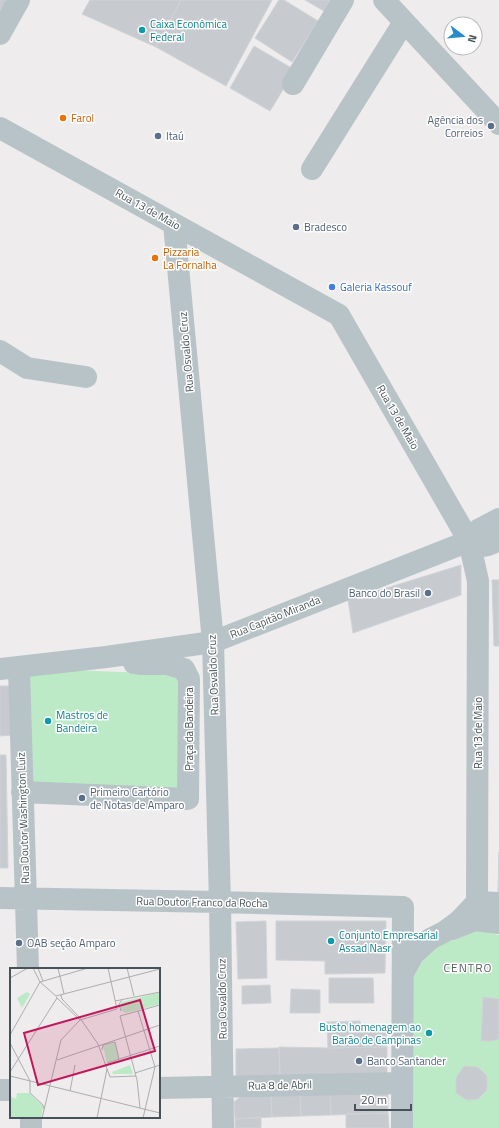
<svg xmlns="http://www.w3.org/2000/svg" width="499" height="1128" viewBox="0 0 499 1128" font-family="'Titillium Web',sans-serif">
  <style>
    .green { fill: #bceac6 }
    .building { fill: #c7cace; stroke: #d0d3d7 }
    .lines { fill: none; stroke-linecap: round; stroke-linejoin: round }
    .minor { stroke: #b8c3c7; stroke-width: 22 }
    .culture-dot { fill: #0f9aa8; stroke: #fff; stroke-width: 1.5 }
    .food-dot { fill: #e8710a; stroke: #fff; stroke-width: 1.5 }
    .service-dot { fill: #5c6f8a; stroke: #fff; stroke-width: 1.5 }
    .shop-dot { fill: #3f7fe0; stroke: #fff; stroke-width: 1.5 }
    .labels { text-anchor: middle; dominant-baseline: central; stroke-width: 3; stroke-linejoin: round; paint-order: stroke }
    .culture-label { font-size: 11px; fill: #0d838f; stroke: #fff; text-anchor: start }
    .food-label { font-size: 11px; fill: #c56008; stroke: #fff; text-anchor: start }
    .service-label { font-size: 11px; fill: #4e5e75; stroke: #fff; text-anchor: start }
    .street-label { font-size: 11px; fill: #465257; stroke: #fff }
    .shop-label { font-size: 11px; fill: #366cbe; stroke: #fff; text-anchor: start }
    .neighbourhood-label { font-size: 12px; letter-spacing: 1px; fill: #595d60; stroke: #fff }
    .inset-road { fill: none; stroke: #abaeb0; stroke-width: 1 }
    .view { fill: #c2185b; fill-opacity: 0.15; stroke: #c2185b; stroke-width: 2 }
    .inset-edge { fill: none; stroke: #465257; stroke-width: 2 }
  </style>
  <rect width="100%" height="100%" fill="#eeecec"/>
  <!-- green -->
  <path class="green" d="M19 668 172 674 182 682 177 799 22 792Z
    M474 928 499 935V1128H412V972L444 940Z"/>
  <!-- building -->
  <path class="building" d="M0 0H12L0 22Z
    M90 0H181L156 47 82 14Z
    M181 0H272L226 86 156 47Z
    M279 0H284L318 21 292 62 255 38Z
    M305 0H330L324 11Z
    M254 46 295 70 270 111 230 88Z
    M461 565V595L353 633 348 600Z
    M492 580H499V646H494Z
    M0 686H9L13 735 0 736Z
    M0 755H6L8 868H0Z
    M499 852V893H498Z
    M266 921 267 978 238 979 236 922Z
    M276 921H386L385 973 325 974V961L276 960Z
    M329 978H373L374 1003H329Z
    M270 985 271 1003 242 1004V986Z
    M291 989 320 990V1013H290Z
    M483 997 499 999V1039L493 1041H481Z
    M360 1021 361 1030H386L387 1047 328 1048 327 1022Z
    M279 1047 328 1048 387 1047V1074L280 1075Z
    M279 1048 280 1075 236 1076V1049Z
    M464 1066 478 1067 487 1076V1090L478 1099 467 1100 456 1093V1078Z
    M388 1090V1113L331 1115 330 1092Z
    M330 1092 331 1115 301 1116 300 1093Z
    M300 1093 301 1116 272 1117 271 1095Z
    M271 1095 272 1117 235 1119 234 1102 240 1097Z
    M388 1113 389 1128H346V1114Z
    M261 1117V1128H235V1119Z"/>
  <g class="lines">
    <!-- minor -->
    <path class="minor" d="M384 0 499 124
      M0 34 19 0
      M293 84 343 0
      M0 128 339 315 469 541 478 581 477 902
      M312 169 404 22
      M174 224 213 642 220 902 223 1128
      M0 351 27 368 86 377
      M469 541C484 547 484 548 499 540
      M19 668 28 969
      M0 669 106 657 213 642 469 541 478 530 499 519
      M22 792 188 799 189 679 184 669 167 664H140L134 663
      M0 898 220 902 403 907 402 1128
      M477 902 499 903
      M452 929 475 920 499 923
      M403 973 413 955 430 939 444 932 459 921 477 902
      M159 1088 402 1083
      M0 1090H11
      M31 1128V1117"/>
  </g>
  <!-- markers -->
  <g class="culture-dot">
    <circle cx="142" cy="30" r="4"/>
    <circle cx="48" cy="721" r="4"/>
    <circle cx="331" cy="941" r="4"/>
    <circle cx="429" cy="1033" r="4"/>
  </g>
  <g class="food-dot">
    <circle cx="63" cy="118" r="4"/>
    <circle cx="155" cy="258" r="4"/>
  </g>
  <g class="service-dot">
    <circle cx="491" cy="126" r="4"/>
    <circle cx="158" cy="136" r="4"/>
    <circle cx="296" cy="227" r="4"/>
    <circle cx="428" cy="593" r="4"/>
    <circle cx="82" cy="798" r="4"/>
    <circle cx="19" cy="943" r="4"/>
    <circle cx="359" cy="1061" r="4"/>
  </g>
  <circle class="shop-dot" cx="332" cy="287" r="4"/>
  <g class="labels">
    <!-- culture labels -->
    <g class="culture-label">
      <text x="150" y="24">Caixa Econômica<tspan x="150" dy="13">Federal</tspan></text>
      <text x="56" y="715">Mastros de<tspan x="56" dy="13">Bandeira</tspan></text>
      <text x="339" y="935">Conjunto Empresarial<tspan x="339" dy="13">Assad Nasr</tspan></text>
      <text x="421" y="1027" text-anchor="end">Busto homenagem ao<tspan x="421" dy="13">Barão de Campinas</tspan></text>
    </g>
    <!-- food labels -->
    <g class="food-label">
      <text x="71" y="118">Farol</text>
      <text x="163" y="252">Pizzaria<tspan x="163" dy="13">La Fornalha</tspan></text>
    </g>
    <!-- service labels -->
    <g class="service-label">
      <text x="483" y="120" text-anchor="end">Agência dos<tspan x="483" dy="13">Correios</tspan></text>
      <text x="166" y="136">Itaú</text>
      <text x="304" y="227">Bradesco</text>
      <text x="420" y="593" text-anchor="end">Banco do Brasil</text>
      <text x="90" y="792">Primeiro Cartório<tspan x="90" dy="13">de Notas de Amparo</tspan></text>
      <text x="27" y="943">OAB seção Amparo</text>
      <text x="367" y="1061">Banco Santander</text>
    </g>
    <!-- street labels -->
    <g class="street-label">
      <text transform="translate(148 209) rotate(29)">Rua 13 de Maio</text>
      <text transform="translate(186 352) rotate(-95)">Rua Osvaldo Cruz</text>
      <text transform="translate(398 417) rotate(60)">Rua 13 de Maio</text>
      <text transform="translate(275 617) rotate(-22)">Rua Capitão Miranda</text>
      <text transform="translate(213 675) rotate(-92)">Rua Osvaldo Cruz</text>
      <text transform="translate(189 729) rotate(-90)">Praça da Bandeira</text>
      <text transform="translate(478 733) rotate(-90)">Rua 13 de Maio</text>
      <text transform="translate(23 818) rotate(-92)">Rua Doutor Washington Luiz</text>
      <text transform="translate(202 902) rotate(1)">Rua Doutor Franco da Rocha</text>
      <text transform="translate(222 999) rotate(-91)">Rua Osvaldo Cruz</text>
      <text transform="translate(280 1085) rotate(-1)">Rua 8 de Abril</text>
    </g>
    <!-- shop labels -->
    <g class="shop-label">
      <text x="340" y="287">Galeria Kassouf</text>
    </g>
    <!-- neighbourhood labels -->
    <g class="neighbourhood-label">
      <text x="468" y="967">CENTRO</text>
    </g>
  </g>
  <!-- overview -->
  <g transform="translate(10 968)">
    <rect width="150" height="150" fill="#eeecec"/>
    <path d="M17 24 20 26 12 40 7 30ZM147 25 150 26V36L116 45 112 43 110 37 112 34ZM105 75 109 91 97 95 93 78ZM120 97 123 106H103L102 104ZM7 125H19L33 138 31 150H0V128L6 131Z" fill="#bceac6"/>
    <path class="inset-road" d="M23 0 30 14 46 28 150 1M28 0 33 13M48 0 54 26M98 0 107 41M117 0 124 28M0 10 18 0M30 14 78 0M51 27 52 31 70 50 88 76 100 109 126 108M46 29 70 52M105 33 150 24M111 43 109 36 112 32M128 43 145 99 133 150M0 67 30 14M0 75 20 113V125L33 137 34 141M92 82 93 77 105 74 109 91M47 92 150 57M97 95 150 78M0 104 47 30M125 105 150 97M0 108 150 145M60 123 65 97M130 140 127 112 110 48 150 37M32 150 51 72 70 52 107 41M87 150 97 101"/>
    <path class="view" d="M130 32 145 83 28 117 14 65Z"/>
    <rect width="150" height="150" class="inset-edge"/>
  </g>
  <!-- north arrow -->
  <g transform="translate(463 36) rotate(106)"><circle r="19" fill="#ffffff" stroke="#b5babc"/>
  <path d="M0-3L7 15L0 10L-7 15Z" fill="#288bcc"/>
  <text y="-6" font-size="11" font-weight="bold" text-anchor="middle" fill="#465257">N</text>
  </g>
  <!-- scale -->
  <path d="M355 1104v6h56v-6" fill="none" stroke="#465257" stroke-width="2"/>
  <text x="361" y="1104" font-size="12" fill="#465257" stroke="#ffffff" stroke-width="3" paint-order="stroke">20 m</text>
</svg>
